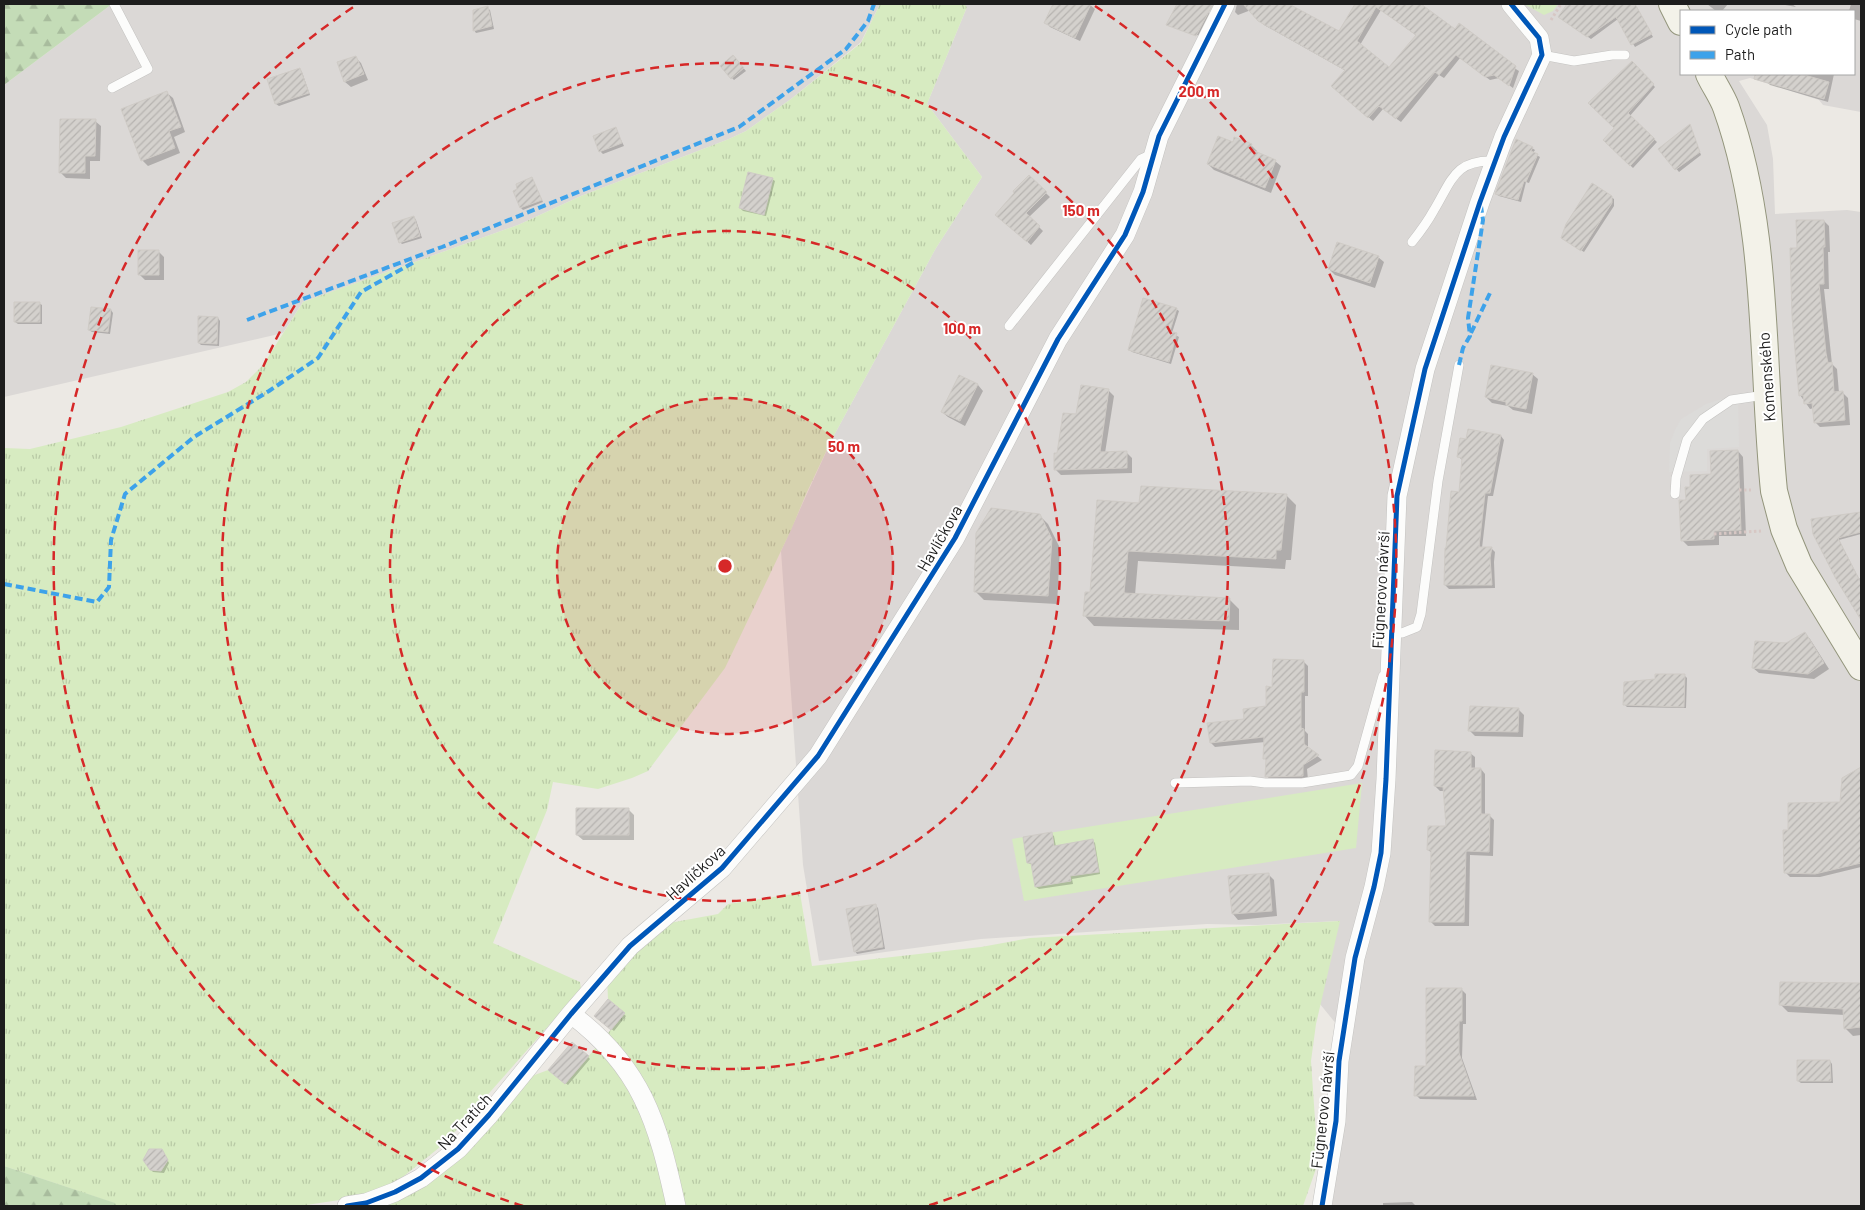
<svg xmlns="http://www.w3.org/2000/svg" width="1865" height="1210" viewBox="0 0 1865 1210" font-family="Barlow,sans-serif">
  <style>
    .residential { fill: #dbd8d6; fill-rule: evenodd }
    .grass { fill: url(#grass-tufts) }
    .forest { fill: url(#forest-firs) }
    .garden { fill: #d7ebc1 }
    .parking { fill: #dcdbd9 }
    .shadow { fill: #0003; fill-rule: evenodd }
    .building { fill: url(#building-hatch); stroke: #cfcbc6; fill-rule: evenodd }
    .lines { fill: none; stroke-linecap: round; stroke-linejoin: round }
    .lane-casing { stroke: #c4c3c1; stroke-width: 10 }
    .street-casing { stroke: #c4c3c1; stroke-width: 20 }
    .secondary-casing { stroke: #93957c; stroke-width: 28 }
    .path { stroke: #d7c7c4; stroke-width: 3; stroke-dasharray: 2.5 2.5; stroke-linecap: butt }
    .lane { stroke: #fcfcfb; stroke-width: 9 }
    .street { stroke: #fcfcfb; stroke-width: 19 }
    .secondary { stroke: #f3f2e9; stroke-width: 26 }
    .quiet { stroke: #3da2ea; stroke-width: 4; stroke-dasharray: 8 4; stroke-linecap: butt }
    .cycleway-casing { stroke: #fff; stroke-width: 8 }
    .cycleway { stroke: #0057b8; stroke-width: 5 }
    .ring { fill: none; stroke: #d62828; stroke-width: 2.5; stroke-dasharray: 9 6 }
    .labels { text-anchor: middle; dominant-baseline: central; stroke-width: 4; stroke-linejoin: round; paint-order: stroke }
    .street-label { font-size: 16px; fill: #1d1d1d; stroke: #fff }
    .centre { fill: #d62828; stroke: #fff; stroke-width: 2.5 }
    .ring-label { font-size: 15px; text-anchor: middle; font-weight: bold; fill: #d62828; stroke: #fff; stroke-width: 4; stroke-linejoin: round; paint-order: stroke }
  </style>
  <defs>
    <pattern id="grass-tufts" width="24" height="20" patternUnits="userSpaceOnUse" patternTransform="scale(1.25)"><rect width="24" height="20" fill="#d7ebc1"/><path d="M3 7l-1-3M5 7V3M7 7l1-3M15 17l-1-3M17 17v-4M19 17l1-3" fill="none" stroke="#b8c9a5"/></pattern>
    <pattern id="forest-firs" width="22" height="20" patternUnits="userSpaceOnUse" patternTransform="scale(1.25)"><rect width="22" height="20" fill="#c4dcb7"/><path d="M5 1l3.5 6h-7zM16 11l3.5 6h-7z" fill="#a8bc9d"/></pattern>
    <pattern id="building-hatch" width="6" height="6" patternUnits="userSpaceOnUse" patternTransform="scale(1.25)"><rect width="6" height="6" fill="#d4d1cd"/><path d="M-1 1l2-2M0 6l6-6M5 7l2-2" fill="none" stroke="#b6b3b0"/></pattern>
  </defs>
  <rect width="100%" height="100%" fill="#ece9e4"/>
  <!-- residential -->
  <path class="residential" d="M112 4H880L861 42 791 99 746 131 729 139 581 196 518 225 303 302 283 333 4 397V85Z
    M964 4H1861V112L1823 105 1819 100 1750 78 1739 81 1767 125 1773 159 1775 214 1847 210 1861 212V1206H1327L1346 1036 1320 1004 1339 921 1257 925 1207 924 981 939 819 961 803 865 781 551 832 439 936 248 982 177 927 104 967 7ZM1681 11H1854V74H1681Z"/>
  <!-- grass -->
  <path class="grass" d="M880 4H964L967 7 927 104 982 177 936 248 832 439 807 492 791 530 725 668 648 771 632 778 598 789 553 782 547 810 493 943 580 982 581 989 445 1143 399 1180 378 1190 359 1197 300 1206H116L114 1203 4 1166V448L30 449 121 427 228 392 246 382 263 365 303 302 518 225 581 196 729 139 746 131 791 99 861 43Z
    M1524 4H1558L1553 11 1544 15Z
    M800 893 812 966 981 947 1030 938 1340 921 1316 1024 1311 1061 1318 1163 1303 1206H383L413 1193 532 1076 548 1070 565 1084 625 1013 608 999 607 978 664 924 718 914 728 904Z"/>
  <!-- forest -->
  <path class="forest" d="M4 4H112L4 85Z
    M4 1166 115 1203 116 1206H4Z"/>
  <!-- garden -->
  <path class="garden" d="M1362 783 1356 848 1024 901 1012 839Z"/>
  <!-- parking -->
  <path class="parking" d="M1738 394 1739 447 1707 449V471L1669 472 1670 443 1675 430 1681 419 1706 404Z"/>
  <!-- shadow -->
  <path class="shadow" d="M1055 4H1089L1095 9 1080 41 1050 27 1046 22Z
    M1178 4H1193L1211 14 1200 36 1167 25Z
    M1237 4H1287L1339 32 1357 4H1419L1455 31 1519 71 1513 88 1499 78 1490 80 1460 58 1444 78 1439 75 1401 122 1383 109 1373 121 1337 90 1346 71 1264 25 1251 10 1238 15 1235 12ZM1381 10 1417 36 1389 69 1360 45Z
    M1569 4H1635L1653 37 1635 47 1618 19 1591 39 1559 17Z
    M1707 4H1728L1722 11H1716Z
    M1780 4H1792L1796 7Z
    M1851 4H1861V21L1854 19V11H1849Z
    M487 8 490 10 494 29 476 33 474 30Z
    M355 57 361 63 368 80 351 87 345 82 338 63Z
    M736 59 746 71 734 80 732 78Z
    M1632 63 1655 87 1629 117 1657 142 1633 168 1604 140 1616 128Z
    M300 69 302 72 310 95 279 106 276 104 268 80Z
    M1768 74H1834L1828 102 1770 85 1766 81Z
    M167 93 173 98 185 132 174 137 180 153 148 166 142 160Z
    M95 121 101 126 100 161H90V179L66 178 61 173Z
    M1690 126 1701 155 1679 172 1660 149Z
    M615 128 624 146 603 154 600 151Z
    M1233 144 1251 145 1257 151 1256 153 1275 161 1281 166 1271 193 1214 170 1208 164Z
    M1532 148 1535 150 1533 153 1540 157 1529 183 1526 182 1521 202 1499 196 1496 194Z
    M1029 177 1050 197 1029 217 1043 231 1031 245 1001 218Z
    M532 179 543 202 523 210 521 208Z
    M772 179 775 181 766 216 743 211 740 208Z
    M1611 197 1614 199V206L1584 252 1565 240Z
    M414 217 416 220 422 238 402 244 400 242Z
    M1824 221 1829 226 1830 252H1828L1829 289H1824L1832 364 1837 369 1839 393H1843L1848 398 1850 425 1820 427 1815 422 1814 408 1810 409 1800 395 1798 249Z
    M158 251 164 257V280H145L139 274Z
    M1378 257 1384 262 1375 288 1335 275 1329 269Z
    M39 303 42 305V324H18L15 322Z
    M1176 309 1179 311 1172 333 1179 337 1171 364 1132 352 1129 349Z
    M111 310 113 313 110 334 92 332 89 330Z
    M218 318 220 321 219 346 201 345 199 343Z
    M1532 374 1538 379 1532 414 1513 410 1508 406 1492 403 1486 397Z
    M960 377 978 385 983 391 965 426 948 417 942 412Z
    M1109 391 1114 396 1105 453 1126 452 1132 458V473L1061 475 1056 470 1058 454 1077 415Z
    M1501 436 1504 440 1493 496H1488L1482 548H1491L1495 552 1494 562 1495 588 1449 589 1445 585 1460 493 1462 460 1458 456Z
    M1738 451 1743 457 1746 536H1719V545L1688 546 1682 540 1687 501Z
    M1286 495 1296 505 1291 560H1286L1285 569 1138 561 1135 595 1229 599 1239 609V630L1094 626 1084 615 1091 593 1140 504Z
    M1861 513V534L1839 540 1859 579 1861 577V617L1837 578 1813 520Z
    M1039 515 1048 524 1060 548 1057 604 984 600 975 591Z
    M1805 633 1810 639 1829 669 1814 679 1759 673 1753 668Z
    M1303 661 1308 666V696H1305V731L1308 734V748L1322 760 1307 769 1308 780 1271 781 1267 776V761L1264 758 1265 742 1215 747 1211 743 1267 707 1274 688Z
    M1685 676 1687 678 1686 708 1627 707 1624 704Z
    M1518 709 1524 715 1523 737 1475 736 1469 730Z
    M1470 753 1475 757V769H1481L1485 774V815H1489L1494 820 1493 856 1470 855 1469 926H1435L1430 921 1432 853 1428 850 1447 828 1444 791H1440L1435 786Z
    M1861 768V867L1820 877H1790L1786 873 1790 832 1841 803 1843 779Z
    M628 809 634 815V840H583L577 835Z
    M1051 834 1054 836 1056 847 1093 841 1095 843 1100 874 1072 879 1073 884 1039 889 1036 887 1033 865 1028 863Z
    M1268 874 1274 880 1277 916 1238 920 1233 914Z
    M875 905 878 908 885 949 857 954 855 951Z
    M1781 983 1861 984V1035L1853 1036 1845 1028V1015L1788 1012 1780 1004Z
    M1462 990 1466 994V1024H1463L1462 1058 1477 1100 1420 1099 1416 1095Z
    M608 1001 626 1016 614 1031 596 1016Z
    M588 1057 590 1059 568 1085 550 1070Z
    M1830 1061 1832 1064 1833 1083H1801L1798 1081Z
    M164 1153 169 1163 164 1173 153 1172 151 1170Z
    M1412 1202 1416 1206H1383V1203Z"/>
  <!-- building -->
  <path class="building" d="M1053 4H1091L1075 38 1044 23Z
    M1177 4H1213L1196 36 1166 25Z
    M1243 4H1289L1339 31 1355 4H1421L1455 29 1459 23 1516 66 1509 86 1494 75 1485 77 1456 55 1439 75 1435 72 1396 119 1379 106 1368 118 1331 86 1345 70 1258 21ZM1376 7 1416 35 1389 67 1357 41Z
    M1567 4H1635L1652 34 1631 45 1616 17 1587 37 1558 17Z
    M488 6 492 26 473 31V10Z
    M733 55 744 68 731 79 720 66Z
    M356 56 364 74 344 82 337 62Z
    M1632 61 1654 84 1628 113 1655 139 1630 166 1603 140 1614 128 1588 103Z
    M300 68 309 93 275 104 267 79Z
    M1755 74H1801L1829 82 1824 99 1754 79Z
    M167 91 181 127 169 131 175 148 141 161 121 109Z
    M60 119H96L95 156H85V173H59Z
    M1690 124 1700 152 1675 170 1658 149Z
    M616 127 622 143 599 152 593 136Z
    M1218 136 1233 142 1234 137 1252 144 1250 149 1276 160 1265 188 1207 164Z
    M1516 139 1533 147 1531 151 1538 154 1526 182 1524 181 1518 200 1495 194Z
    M748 172 773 178 764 215 739 208Z
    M1029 175 1047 192 1026 213 1040 226 1027 242 995 215 1014 193 1013 191Z
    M532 177 542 200 520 208 513 191 517 189 516 184Z
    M1592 183 1612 196V203L1581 251 1561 238 1566 224Z
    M414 216 420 236 399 243 392 223Z
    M1796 220H1824L1825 247H1823L1824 284H1819L1826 353 1828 363 1832 362 1834 392 1843 391 1845 420 1814 423 1812 403 1804 404 1803 395 1799 396 1792 316 1790 248H1797Z
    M1337 242 1379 256 1370 283 1328 269Z
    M138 250H159V275H138Z
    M1143 298 1177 308 1170 331 1177 333 1169 362 1128 350Z
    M14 302H40V322H14Z
    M91 307 111 309 108 332 88 330Z
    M198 316 218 317 217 344 198 343Z
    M1491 365 1533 373 1526 409 1506 405V402L1485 397Z
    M959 375 978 384 960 421 941 412Z
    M1081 385 1109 389 1100 452 1127 451V468L1054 470V453H1057L1063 413 1076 414Z
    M1468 429 1501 435 1490 493H1485L1479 547H1492L1490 558 1492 585H1444L1445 548H1446L1451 491 1459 492 1462 458 1457 457 1460 438 1466 439Z
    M1738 450 1741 530 1714 531V539L1681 541 1679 500H1686L1685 487H1690V475L1711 474 1710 451Z
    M1141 486 1287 494 1281 550H1276V559L1128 551 1124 593 1230 598 1229 621 1083 616 1085 592H1090L1097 500 1139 503Z
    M991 508 1040 514 1052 539 1048 596 974 592 976 533Z
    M1861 512V532L1838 538 1861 583V620L1836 579 1813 534 1811 519Z
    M1805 632 1824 663 1808 674 1752 668 1755 641 1786 643Z
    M1273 659 1304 660V692H1301V728L1304 729V744L1319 755 1303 765V776L1265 777 1266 759H1263L1264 737 1210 743 1207 723 1244 719 1243 709 1266 706V686L1272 687Z
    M1655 674H1685L1684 707 1623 705 1624 682 1655 679Z
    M1470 706 1519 708 1518 732 1468 731Z
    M1435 750 1471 752V768H1481V814H1490L1489 852 1466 851 1464 922H1429L1431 850H1427L1428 826H1446L1443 787 1434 786Z
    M1861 767V863L1815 874 1784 873 1783 830H1788V803L1840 802 1842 778Z
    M576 808H629V835H576Z
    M1052 832 1054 846 1093 839 1099 872 1070 876 1071 881 1035 887 1031 863H1027L1023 837Z
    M1269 873 1272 911 1232 914 1228 876Z
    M876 904 883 947 854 952 846 909Z
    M1780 982 1861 983V1027L1844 1029 1843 1009 1779 1005Z
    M1426 988H1462V1021H1459V1053L1474 1096H1414L1415 1066H1426Z
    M608 999 625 1013 611 1030 594 1016Z
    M572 1042 589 1056 565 1084 548 1070Z
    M1797 1060H1830L1831 1081H1797Z
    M149 1149H162L168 1160 161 1171 150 1170 143 1160Z"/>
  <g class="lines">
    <defs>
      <path id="lane" d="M1542 55 1574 61 1612 55H1625
        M112 88 148 69 114 4
        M1412 242C1420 232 1428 221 1434 210 1452 180 1455 159 1495 161
        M1009 326 1141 159 1152 154
        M1675 494 1676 478 1687 440 1703 419 1731 400 1765 395
        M1391 632 1402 633 1417 627 1421 614 1438 481 1459 365
        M1175 783 1250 781 1265 783H1302L1351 775 1358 766 1383 676"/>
      <path id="street" d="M571 1014C642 1067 658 1123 676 1206
        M347 1206 366 1203 395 1192 421 1178 458 1149 489 1115 571 1014 630 946 722 868 818 756 955 538 1058 339 1125 235 1143 192 1159 136 1225 4
        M1322 1206 1336 1121 1339 1061 1355 958 1374 887 1381 853 1386 779 1397 496 1425 369 1480 202 1504 137 1542 55 1539 38 1511 4"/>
      <path id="secondary" d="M1672 4 1681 22
        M1709 74C1714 85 1722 96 1726 107 1770 230 1761 363 1774 491L1784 529 1799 565 1861 667"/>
    </defs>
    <!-- lane casing -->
    <use href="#lane" class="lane-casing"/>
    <!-- street casing -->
    <use href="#street" class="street-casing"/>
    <!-- secondary casing -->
    <use href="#secondary" class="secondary-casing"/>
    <!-- path -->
    <path class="path" d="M1551 20 1561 4
      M1739 490H1751
      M1714 534 1761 531"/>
    <!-- lane -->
    <use href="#lane" class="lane"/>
    <!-- street -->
    <use href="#street" class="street"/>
    <!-- secondary -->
    <use href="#secondary" class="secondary"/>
    <!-- quiet -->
    <path class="quiet" d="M247 320 442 247 739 127 846 49 868 21 874 4
      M1471 333 1490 293
      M1459 365 1463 348 1470 336 1468 318 1483 220 1481 206
      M4 584 97 602 109 587 111 540 125 494 194 437 269 391 318 358 361 292 416 261"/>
    <defs>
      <path id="cycleway" d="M347 1206 366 1203 395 1192 421 1178 458 1149 489 1115 571 1014 630 946 722 868 818 756 955 538 1058 339 1125 235 1143 192 1159 136 1225 4
        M1322 1206 1336 1121 1339 1061 1355 958 1374 887 1381 853 1386 779 1397 496 1425 369 1480 202 1504 137 1542 55 1539 38 1511 4"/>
    </defs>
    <!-- cycleway casing -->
    <use href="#cycleway" class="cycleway-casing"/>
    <!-- cycleway -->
    <use href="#cycleway" class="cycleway"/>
  </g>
  <!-- distance rings -->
  <circle cx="725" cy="566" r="168" fill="#d62828" fill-opacity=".12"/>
  <g class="ring">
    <circle cx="725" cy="566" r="168"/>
    <circle cx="725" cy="566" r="335"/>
    <circle cx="725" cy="566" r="503"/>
    <path d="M523 1206A671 671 0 0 1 355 6M1095 6A671 671 0 0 1 927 1206"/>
  </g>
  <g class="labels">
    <!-- street labels -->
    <g class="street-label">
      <text transform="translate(1766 377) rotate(-94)">Komenského</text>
      <text transform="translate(939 538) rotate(-60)">Havlíčkova</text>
      <text transform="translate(1380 590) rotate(-87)">Fügnerovo návrší</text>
      <text transform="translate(695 872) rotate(-42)">Havlíčkova</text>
      <text transform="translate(1322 1110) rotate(-84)">Fügnerovo návrší</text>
      <text transform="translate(464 1121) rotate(-47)">Na Tratích</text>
    </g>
  </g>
  <circle cx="725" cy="566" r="8" class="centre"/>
  <g class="ring-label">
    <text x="1199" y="97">200 m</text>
    <text x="1081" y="216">150 m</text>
    <text x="962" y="334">100 m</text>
    <text x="844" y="452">50 m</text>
  </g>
  <!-- border -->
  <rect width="1865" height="1210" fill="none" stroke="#1d1d1d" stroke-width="10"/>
  <!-- legend -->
  <rect x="1680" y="10" width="175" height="65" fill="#ffffff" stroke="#a5a5a5"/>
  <rect x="1690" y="26" width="25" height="8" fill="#0057b8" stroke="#a5a5a5"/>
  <text x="1725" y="35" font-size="15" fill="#1d1d1d">Cycle path</text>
  <rect x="1690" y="51" width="25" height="8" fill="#3da2ea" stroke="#a5a5a5"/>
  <text x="1725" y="60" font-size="15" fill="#1d1d1d">Path</text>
</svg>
